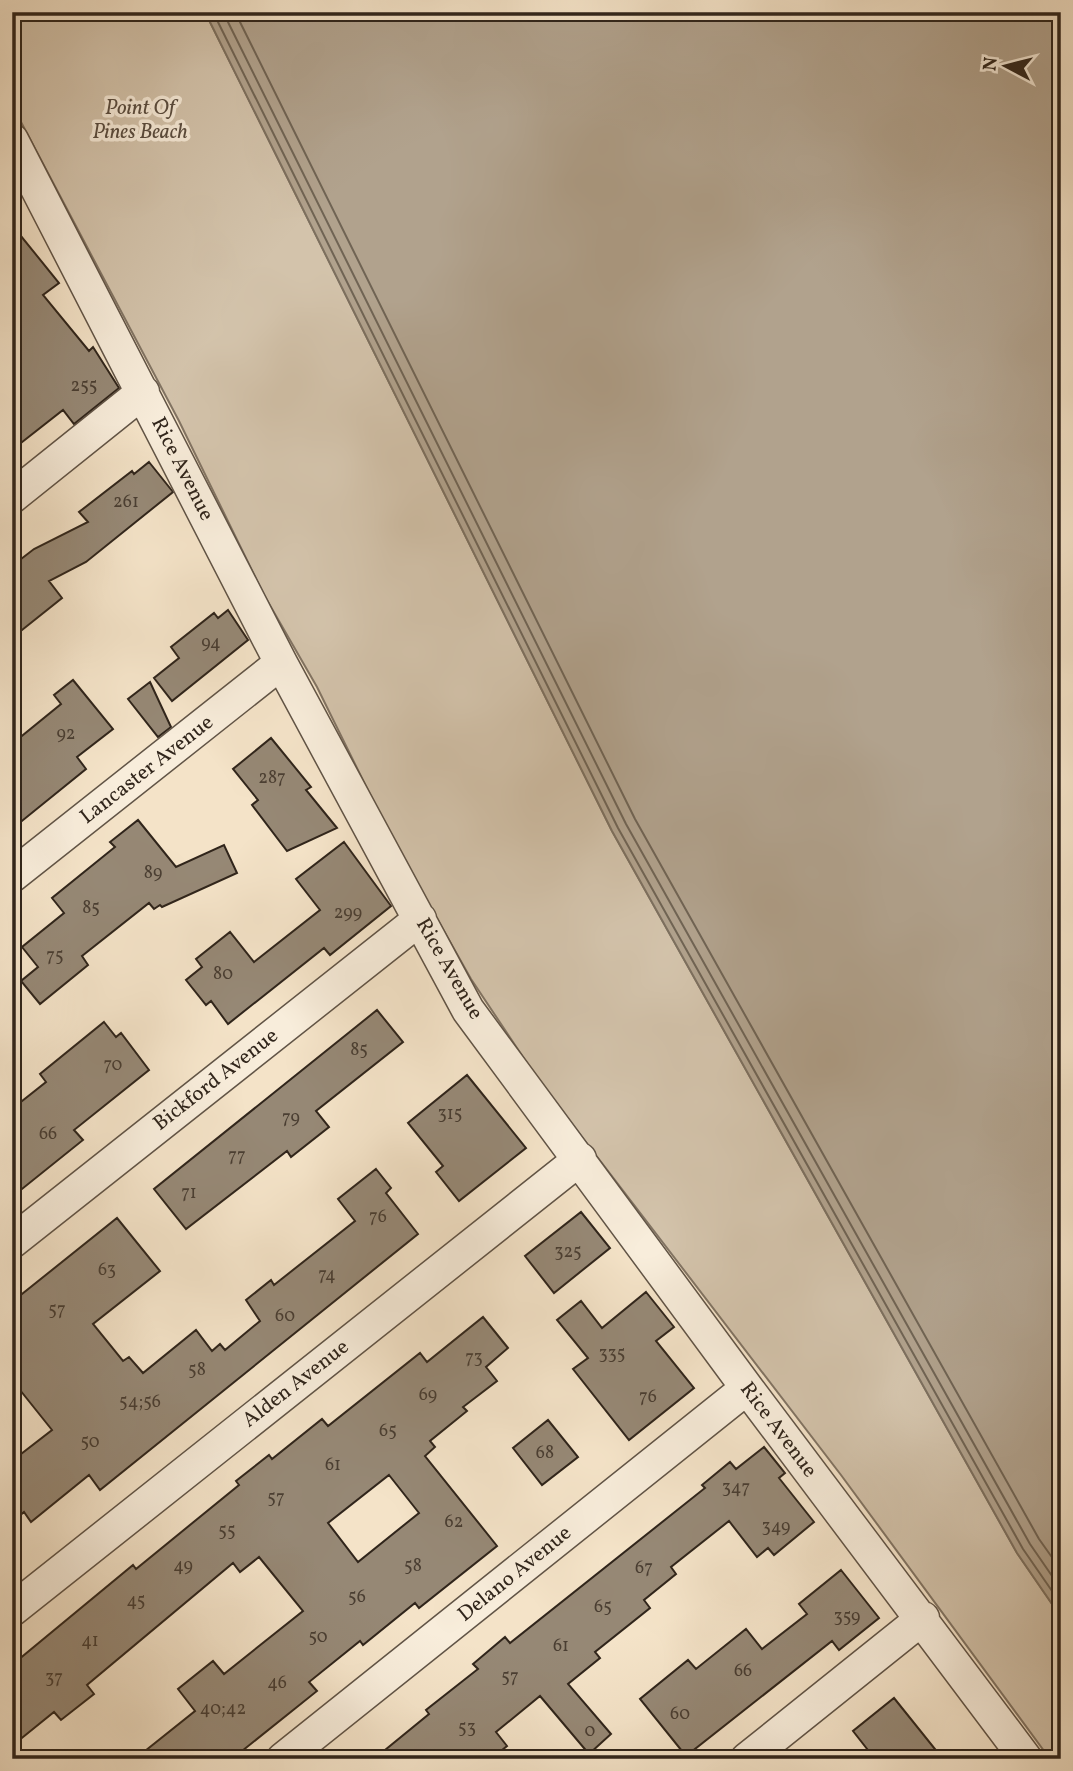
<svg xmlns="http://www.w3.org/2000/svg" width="1073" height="1771" viewBox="0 0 1073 1771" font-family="Vollkorn,serif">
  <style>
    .green { fill: #d3c3ab; stroke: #827463; stroke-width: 2 }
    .water { fill: #b1a28d; stroke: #7d705f; stroke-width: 2 }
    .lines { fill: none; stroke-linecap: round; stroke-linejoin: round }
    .shore { stroke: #706454; stroke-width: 2 }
    .building { fill: #968875; stroke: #30251b; stroke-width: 2; fill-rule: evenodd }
    .street-casing { stroke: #615446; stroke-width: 35 }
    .street { stroke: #f8eddb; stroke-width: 32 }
    .labels { text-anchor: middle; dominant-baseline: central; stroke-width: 7; stroke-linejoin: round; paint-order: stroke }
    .number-label { font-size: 18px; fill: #4a3e32 }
    .park-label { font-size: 21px; font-style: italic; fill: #594c3f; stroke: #f8eddb }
    .street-label { font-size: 21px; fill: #30251b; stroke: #f8eddb }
  </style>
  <rect width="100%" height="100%" fill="#f4e3c8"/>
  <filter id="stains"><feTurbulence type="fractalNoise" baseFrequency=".00286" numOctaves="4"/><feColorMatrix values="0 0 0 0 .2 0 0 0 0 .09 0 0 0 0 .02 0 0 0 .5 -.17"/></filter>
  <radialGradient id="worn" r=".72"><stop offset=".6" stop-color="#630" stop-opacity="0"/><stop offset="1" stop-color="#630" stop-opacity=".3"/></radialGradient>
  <!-- green -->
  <path class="green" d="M12 12H205L612 831 1017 1553 1061 1617V1759H1050L841 1475 539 1081 471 979 391 837 317 687 264 595 179 421 12 105Z"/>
  <!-- water -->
  <path class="water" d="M205 12H1061V1617L1017 1553 612 831Z"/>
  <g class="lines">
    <!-- shore -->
    <path class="shore" d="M213 12 618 828 1023 1549 1061 1604
      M223 12 626 824 1030 1544 1061 1589
      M235 12 635 819 1039 1539 1061 1570"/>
  </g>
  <!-- building -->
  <path class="building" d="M12 225 59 283 43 295 89 351 93 347 119 388 74 424 63 410 12 450Z
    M149 462 173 492 86 562 49 581 62 598 12 638V566L34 549 88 522 79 512 132 471 134 474Z
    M228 610 248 640 172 701 154 678 179 658 171 647 214 613 218 618Z
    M73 680 113 729 77 757 86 769 12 829V744L61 704 54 695Z
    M150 682 171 727 158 737 128 699Z
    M271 738 311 787 306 790 337 828 287 851 252 805 258 800 233 769Z
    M138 820 176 867 224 845 237 873 162 907 160 905 154 909 149 903 82 956 88 965 40 1004 21 981 38 967 22 947 64 913 52 898 115 847 110 842Z
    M344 842 391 906 330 955 324 948 228 1024 211 1001 206 1005 186 980 202 967 196 959 230 932 254 962 320 910 296 879Z
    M377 1010 403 1042 316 1111 329 1127 291 1157 287 1151 186 1229 154 1189Z
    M104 1022 116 1037 121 1033 149 1070 74 1130 83 1140 12 1197V1109L46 1082 40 1074Z
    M467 1075 526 1148 459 1201 436 1172 443 1166 408 1123Z
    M376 1169 391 1188 386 1193 418 1234 100 1490 89 1475 31 1522 24 1512 12 1522V1461L52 1430 12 1380V1302L117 1218 160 1271 93 1324 123 1361 129 1357 143 1373 196 1330 212 1351 220 1344 225 1350 260 1321 246 1300 271 1280 274 1285 355 1221 338 1199Z
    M581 1212 610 1248 554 1293 525 1256Z
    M646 1292 674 1327 656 1341 694 1388 629 1440 573 1369 588 1358 557 1320 581 1301 602 1328Z
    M483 1317 508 1348 486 1367 497 1381 463 1407 467 1411 430 1441 435 1447 425 1456 497 1546 419 1608 415 1603 363 1645 360 1641 309 1682 317 1691 232 1759H135L195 1711 178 1689 213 1661 224 1674 303 1611 259 1557 240 1572 233 1563 87 1685 94 1694 61 1720 54 1712 12 1746V1665L133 1565 136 1569 239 1485 236 1481 269 1455 272 1459 322 1419 328 1426 420 1353 427 1362ZM389 1475 419 1513 358 1562 328 1523Z
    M548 1420 578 1457 542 1485 513 1448Z
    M764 1447 785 1473 779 1478 814 1522 774 1555 768 1548 757 1557 729 1521 671 1567 676 1574 644 1600 650 1608 595 1652 600 1658 568 1684 611 1734 589 1754 540 1696 496 1732 507 1746 491 1759H374L429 1714 426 1710 478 1669 473 1664 505 1637 510 1643 705 1488 702 1485 730 1462 736 1469Z
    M841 1570 879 1618 839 1650 832 1641 686 1756 640 1699 688 1660 696 1669 746 1629 762 1649 807 1614 799 1604Z
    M894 1698 943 1759H875L853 1731Z"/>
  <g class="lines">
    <defs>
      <path id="street" d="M12 140 281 663 468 1010 747 1388 1026 1759
        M12 497 143 392
        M12 876 281 663
        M12 1242 420 919
        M12 1610 580 1159
        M283 1759 747 1388
        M747 1759 923 1618"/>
    </defs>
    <!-- street casing -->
    <use href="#street" class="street-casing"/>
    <!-- street -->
    <use href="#street" class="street"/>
  </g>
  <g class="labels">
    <!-- number labels -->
    <g class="number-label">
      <text x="84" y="386">255</text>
      <text x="126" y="502">261</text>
      <text x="211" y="643">94</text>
      <text x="66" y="734">92</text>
      <text x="272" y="778">287</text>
      <text x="153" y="873">89</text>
      <text x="91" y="908">85</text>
      <text x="348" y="913">299</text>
      <text x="55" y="956">75</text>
      <text x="223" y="974">80</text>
      <text x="359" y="1050">85</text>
      <text x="113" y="1065">70</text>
      <text x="450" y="1114">315</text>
      <text x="291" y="1118">79</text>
      <text x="48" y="1134">66</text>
      <text x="237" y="1156">77</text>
      <text x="189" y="1193">71</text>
      <text x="378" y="1217">76</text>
      <text x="568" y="1252">325</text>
      <text x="107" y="1270">63</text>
      <text x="327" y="1275">74</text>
      <text x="57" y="1310">57</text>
      <text x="285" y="1316">60</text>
      <text x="612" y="1354">335</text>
      <text x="474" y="1358">73</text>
      <text x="197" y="1370">58</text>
      <text x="428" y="1395">69</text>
      <text x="648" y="1397">76</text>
      <text x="140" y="1402">54;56</text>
      <text x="388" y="1431">65</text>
      <text x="90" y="1442">50</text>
      <text x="545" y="1453">68</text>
      <text x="333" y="1465">61</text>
      <text x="736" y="1488">347</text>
      <text x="276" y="1498">57</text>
      <text x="454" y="1522">62</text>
      <text x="776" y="1527">349</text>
      <text x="227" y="1531">55</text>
      <text x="183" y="1566">49</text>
      <text x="413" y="1566">58</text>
      <text x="644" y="1568">67</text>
      <text x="357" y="1597">56</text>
      <text x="136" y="1601">45</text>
      <text x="603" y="1607">65</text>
      <text x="847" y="1617">359</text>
      <text x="318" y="1637">50</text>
      <text x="90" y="1641">41</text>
      <text x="561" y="1646">61</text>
      <text x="743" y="1671">66</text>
      <text x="510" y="1677">57</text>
      <text x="54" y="1678">37</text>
      <text x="277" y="1683">46</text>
      <text x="223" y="1709">40;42</text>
      <text x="680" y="1714">60</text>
      <text x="467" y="1728">53</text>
      <text x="590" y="1731">0</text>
    </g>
    <!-- park labels -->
    <g class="park-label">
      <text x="140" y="108">Point Of<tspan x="140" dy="24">Pines Beach</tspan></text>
    </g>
    <!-- street labels -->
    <g class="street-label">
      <text transform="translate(182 469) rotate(63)">Rice Avenue</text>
      <text transform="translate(147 770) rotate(-38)">Lancaster Avenue</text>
      <text transform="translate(449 969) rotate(60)">Rice Avenue</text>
      <text transform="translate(216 1080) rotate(-38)">Bickford Avenue</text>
      <text transform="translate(296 1384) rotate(-38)">Alden Avenue</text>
      <text transform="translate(778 1430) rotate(53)">Rice Avenue</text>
      <text transform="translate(515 1574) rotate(-39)">Delano Avenue</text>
    </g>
  </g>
  <!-- margin -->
  <rect width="1073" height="1771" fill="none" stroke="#f4e3c8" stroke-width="42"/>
  <rect x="14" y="14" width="1045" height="1743" fill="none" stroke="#30251b" stroke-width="3.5"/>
  <rect x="21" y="21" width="1031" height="1729" fill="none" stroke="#30251b" stroke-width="2"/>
  <!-- north arrow -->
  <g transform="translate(1006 66) rotate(277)" stroke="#f8eddb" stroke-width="5" paint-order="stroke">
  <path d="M0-5L12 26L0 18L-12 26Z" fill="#30251b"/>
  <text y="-10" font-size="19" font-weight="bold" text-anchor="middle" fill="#30251b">N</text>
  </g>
  <rect width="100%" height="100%" filter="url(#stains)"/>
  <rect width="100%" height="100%" fill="url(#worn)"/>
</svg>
